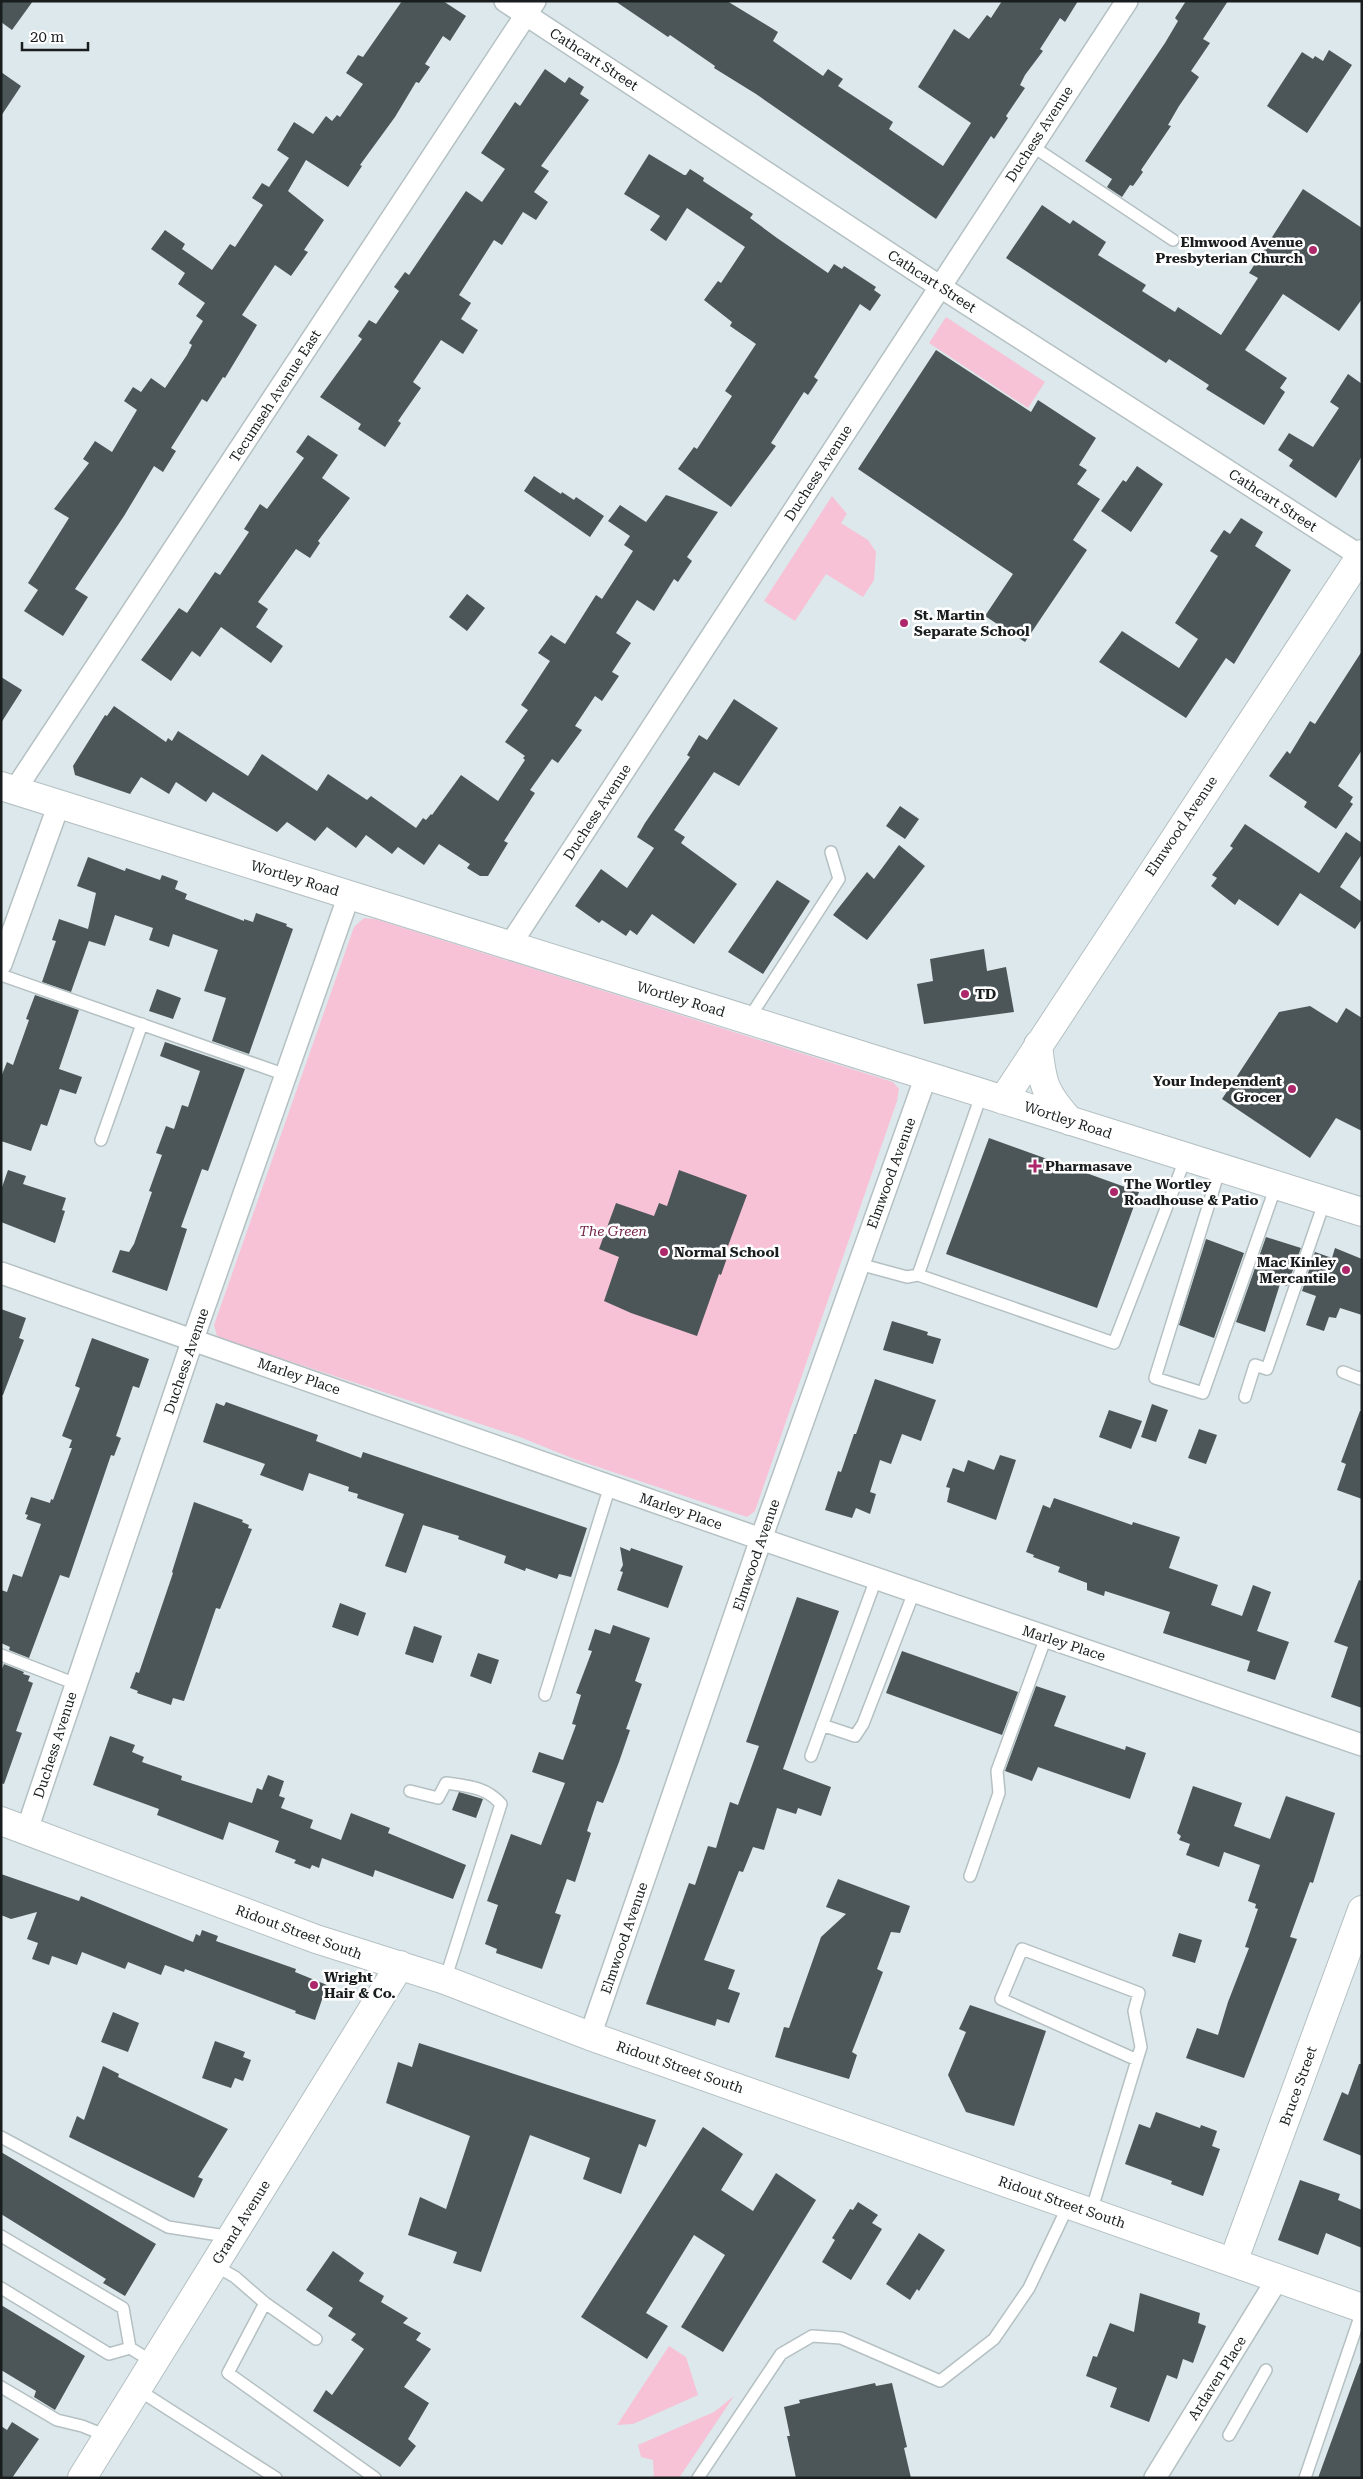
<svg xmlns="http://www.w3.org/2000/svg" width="1363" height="2479" viewBox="0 0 1363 2479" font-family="'Roboto Serif',serif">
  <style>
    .green { fill: #f8c2d6 }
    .building { fill: #4c5659 }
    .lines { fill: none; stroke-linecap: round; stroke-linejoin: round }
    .lane-casing { stroke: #b5c0c3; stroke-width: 14 }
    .street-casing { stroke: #b5c0c3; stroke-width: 24 }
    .secondary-casing { stroke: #b5c0c3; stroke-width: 30 }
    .lane { stroke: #fff; stroke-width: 11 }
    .street { stroke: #fff; stroke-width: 21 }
    .secondary { stroke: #fff; stroke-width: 28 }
    .poi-dot { fill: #ae276b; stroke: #fff; stroke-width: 2 }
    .labels { text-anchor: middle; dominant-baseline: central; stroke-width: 5; stroke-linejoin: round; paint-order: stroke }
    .street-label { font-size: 14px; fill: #191d1e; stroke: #fff }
    .poi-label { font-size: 14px; font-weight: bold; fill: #191d1e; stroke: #fff; text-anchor: start }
    .park-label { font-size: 14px; font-style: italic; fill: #75254a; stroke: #fff }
  </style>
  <rect width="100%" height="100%" fill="#dce8eb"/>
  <!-- green -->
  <path class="green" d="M946 317 1045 382 1028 408 929 343Z
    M832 496 847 514 841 523 868 540 876 552 874 580 863 597 826 574 795 621 764 601Z
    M364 918 375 919 893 1082 899 1089 897 1101 755 1511 747 1517 574 1459 520 1437 231 1342 217 1336 214 1325 354 927Z
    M669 2346 686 2357 698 2395 633 2424 617 2425Z
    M734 2396 679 2478H654L653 2460 641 2457 638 2445 714 2412Z"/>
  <!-- building -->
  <path class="building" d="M1 1H33L12 30 1 22Z
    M402 1H443L466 16 450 41 443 36 425 64 430 67 419 83 416 82 395 117 360 165 362 166 348 187 306 160 288 191 324 220 304 250 308 252 291 276 275 265 242 315 257 325 225 378 223 377 207 402 202 399 171 448 176 451 163 472 154 466 124 516 75 589 88 597 63 636 24 611 38 590 28 583 69 518 54 509 89 463 83 459 95 441 112 452 137 410 124 401 133 387 141 392 151 378 165 388 187 355 192 345 189 343 203 321 196 316 205 303 178 284 185 273 151 249 165 230 185 244 182 249 212 270 230 244 235 247 263 205 252 198 262 183 269 187 289 158 277 150 294 122 313 134 326 116 332 121 337 115 340 117 363 84 346 73 358 55 363 57Z
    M615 1H727L778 32 773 41 823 76 828 69 843 79 838 86 893 122 889 129 943 166 971 123 918 87 954 29 969 39 987 15 991 18 1002 1H1078L1065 22 1060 18 1040 49 1043 51 1025 75 1020 85 1025 88 1006 116 1008 118 994 139 991 136 936 219 756 94 714 68 715 66 670 35 668 37Z
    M1186 1H1228L1203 39 1210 43 1191 71 1199 77 1179 106 1168 125 1171 126 1141 170 1143 172 1133 186 1130 185 1122 197 1107 187 1112 179 1085 161 1165 43 1178 21 1175 18Z
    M1329 50 1352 65 1307 133 1267 106 1302 52 1313 59 1315 56 1323 61Z
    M545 69 565 83 569 77 584 87 580 94 589 100 541 166 549 171 534 192 548 202 536 220 523 212 502 245 494 240 459 295 471 303 461 319 478 330 463 354 441 340 413 382 421 388 398 421 401 423 385 447 358 429 361 424 320 397 362 339 358 336 369 320 376 324 399 291 394 287 405 272 409 275 466 191 482 202 505 169 481 153 515 102 520 106Z
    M1 72 21 86 1 116Z
    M649 154 684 175H686L690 169 704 178 703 181 753 214 750 218 777 238 828 273 834 264 842 269 844 266 876 287 874 290 881 295 870 311 860 304 814 377 818 380 808 395 804 392 771 443 776 446 731 507 678 469 694 447 697 449 732 396 725 391 756 344 730 326 732 322 704 300 718 281 721 283 745 247 687 208 666 241 650 230 660 216 624 194Z
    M1303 189 1362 228V299L1339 331 1283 294 1245 350 1287 378 1280 388 1285 392 1264 425 1206 389 1209 385 1169 359 1166 363 1006 258 1042 205 1070 224 1073 220 1106 242 1098 255 1146 285 1142 291 1175 312 1178 307 1221 335 1258 278 1249 273Z
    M936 350 1031 412 1038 400 1096 438 1079 465 1087 470 1077 484 1100 499 1073 540 1087 550 1025 642 985 616 1013 574 858 469Z
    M1348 374 1362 384V456L1336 498 1289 466 1293 460 1278 450 1289 433 1313 447 1339 408 1330 402Z
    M308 435 338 455 322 478 350 498 318 541 320 543 310 558 296 549 258 602 268 609 256 627 283 646 271 663 221 627 200 657 192 651 171 681 141 660 179 608 187 613 215 572 220 575 249 532 244 529 260 504 267 509 304 458 296 452Z
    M1137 466 1163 484 1131 532 1101 511 1123 480 1126 482Z
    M534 476 561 494 562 492 574 500 576 497 604 516 590 537 524 491Z
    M666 495 718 512 687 557 692 561 678 582 674 579 654 611 637 600 616 633 631 643 612 672 619 676 602 701 595 696 575 726 582 730 558 763 552 759 530 790 535 793 504 841 508 843 488 876H480L467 868 470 864 439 844 424 865 398 847 392 854 366 835 356 848 327 827 315 841 287 822 277 832 213 792 206 802 176 782 169 794 141 777 130 794 75 775 73 766 105 715 107 716 114 706 166 742 168 738 172 741 178 731 248 776 262 754 317 791 328 774 367 800 371 796 416 828 423 818 426 820 431 814 432 815 461 775 498 801 525 760 523 758 525 756 505 742 528 710 521 705 550 661 538 653 551 635 565 644 596 595 602 599 633 551 624 545 630 536 608 521 620 505 646 522Z
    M1241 518 1263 532 1255 546 1291 570 1234 664 1226 658 1186 718 1099 662 1122 631 1179 668 1198 639 1175 623 1218 556 1210 551 1224 530 1230 534Z
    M467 594 485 608 467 631 449 617Z
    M1362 651V750L1338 786 1353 797 1350 802 1353 804 1336 829 1304 807 1307 802 1269 776 1287 751 1290 754 1310 721 1315 724Z
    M1 677 22 690 1 723Z
    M734 699 778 728 739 786 714 772 674 830 685 837 681 843 737 884 694 944 652 914 637 935 630 930 626 936 602 920 599 923 575 906 601 869 627 888 654 848 637 837 645 823 690 757 687 755 699 735 707 740Z
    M900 806 919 819 905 839 886 826Z
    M1245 824 1319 873 1346 832 1362 843V854L1340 887 1362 902V919L1355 929 1300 893 1278 926 1239 899 1235 905 1211 886 1217 878 1212 875 1233 848 1230 846Z
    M899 845 925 866 867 940 833 915 867 872 874 879Z
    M88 857 125 871 126 868 160 880 162 875 178 881 175 889 187 894 185 899 244 921V919L253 922 256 913 287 924 286 926 293 929 249 1054 212 1041 226 998 204 991 218 950 173 934 169 947 149 940 153 928 115 915 105 946 89 941 71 992 42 982 56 941 52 940 59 919 88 929 96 893 77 886Z
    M777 880 810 901 763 974 728 952Z
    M984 949 987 971 1006 967 1014 1012 924 1024 917 984 933 981 930 959Z
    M157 989 181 998 173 1019 149 1011Z
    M35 995 79 1010 59 1069 82 1077 76 1094 60 1089 47 1126 41 1124 31 1151 1 1141V1077L7 1062 13 1065 29 1020 26 1019Z
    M1310 1006 1337 1023 1346 1008 1362 1018V1131L1336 1118 1310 1158 1222 1099 1279 1012Z
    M165 1042 245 1069 208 1171 202 1169 181 1227 187 1229 167 1291 112 1272 120 1250 129 1252 134 1244 152 1192 149 1191 162 1155 156 1153 166 1126 174 1129 182 1105 188 1107 200 1071 160 1056Z
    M989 1138 1139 1192 1097 1308 946 1254Z
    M8 1170 26 1176 23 1184 66 1198 62 1210 65 1211 55 1243 1 1222V1190Z
    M679 1170 747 1195 725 1254 728 1255 721 1275 719 1274 697 1336 631 1313 604 1301 619 1257 599 1249 616 1203 654 1216 659 1203 667 1206Z
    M1266 1237 1301 1248 1287 1286 1280 1284 1265 1332 1236 1322Z
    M1206 1239 1244 1253 1214 1338 1179 1325Z
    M1335 1248 1362 1259V1315L1340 1308 1336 1318 1329 1317 1324 1331 1306 1325 1316 1296 1302 1291 1315 1252 1332 1258Z
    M1 1309 26 1318 19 1338 24 1340 3 1395H1Z
    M892 1321 928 1332 927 1335 941 1339 933 1364 883 1350Z
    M92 1338 149 1359 139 1388 133 1386 116 1436 121 1438 114 1456 111 1455 69 1578 60 1575 29 1658 9 1650 10 1647 1 1643V1590L7 1592 13 1574 22 1577 41 1524 26 1519 28 1515 25 1514 31 1497 50 1503 51 1499 53 1500 72 1448H69L72 1440 62 1436 80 1388 75 1386Z
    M875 1379 936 1400 921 1441 902 1434 891 1464 880 1460 870 1492 876 1494 870 1514 856 1508 852 1518 825 1510 838 1471 841 1472 854 1434H856Z
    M226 1402 318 1435 316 1441 361 1458 363 1452 587 1528 571 1577 559 1574 557 1579 526 1568 525 1571 504 1563 506 1556 458 1539 459 1536 423 1525 406 1573 385 1566 404 1514 357 1498 358 1494 348 1491 349 1487 309 1473 303 1491 260 1475 265 1464 203 1442 216 1403 224 1406Z
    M1152 1404 1168 1410 1156 1442 1141 1437Z
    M1109 1410 1142 1421 1131 1449 1099 1437Z
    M1360 1411H1362V1499L1337 1490 1346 1464 1341 1462Z
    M1199 1429 1217 1435 1206 1464 1188 1458Z
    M1000 1455 1016 1460 996 1520 947 1502 950 1488 946 1487 953 1468 964 1472 968 1460 994 1470Z
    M1054 1498 1132 1525 1133 1522 1180 1537 1169 1568 1218 1585 1211 1605 1242 1616 1253 1585 1271 1592 1257 1631 1289 1642 1275 1680 1247 1671 1250 1661 1163 1633 1170 1612 1105 1591 1104 1596 1087 1590V1583L1058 1572 1060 1567 1033 1557 1034 1555 1026 1552 1043 1505 1050 1508Z
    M194 1502 243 1520 242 1522 249 1525 248 1528 252 1529 220 1609 216 1608 184 1701 173 1698 171 1705 137 1693 138 1691 130 1688 136 1672 139 1673 173 1573 172 1572Z
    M620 1547 630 1551 631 1548 683 1566 668 1608 617 1590 623 1572 620 1571 623 1565Z
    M1359 1580 1362 1581V1708L1331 1697 1348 1647 1334 1642Z
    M797 1597 839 1611 783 1769 831 1787 821 1816 798 1808 796 1814 777 1808 764 1850 753 1847 743 1872 739 1871 704 1960 735 1970 728 1989 740 1993 729 2023 717 2019 715 2026 646 2004 689 1883 695 1885 708 1846 716 1848 730 1802 738 1805 759 1746 746 1742Z
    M340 1603 366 1613 358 1636 332 1627Z
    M613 1625 650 1638 635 1681 642 1684 626 1729 630 1730 619 1762 603 1803 597 1801 587 1831 591 1833 575 1882 567 1879 555 1913 561 1915 542 1969 496 1953 497 1949 485 1944 498 1905 487 1901 511 1834 541 1845 565 1783 532 1772 539 1752 563 1760 576 1725 572 1724 581 1695 576 1693 592 1651 588 1650 595 1629 610 1634Z
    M414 1626 442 1636 433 1663 405 1654Z
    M902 1651 1018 1692 1002 1735 886 1693Z
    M478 1653 499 1660 491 1684 470 1676Z
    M4 1664 24 1672 23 1674 30 1676 28 1681 33 1683 16 1731 22 1733 4 1784 1 1783V1671Z
    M1036 1686 1066 1696 1054 1726 1125 1750 1126 1746 1146 1753 1130 1799 1038 1767 1032 1781 1005 1771Z
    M110 1736 135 1745 132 1752 144 1757 142 1762 182 1776 181 1780 252 1803 257 1788 262 1790 268 1775 284 1781 279 1796 285 1798 281 1808 313 1820 310 1828 341 1840 351 1813 390 1828 388 1833 466 1865 453 1899 375 1870 373 1877 322 1858 319 1868 312 1865 310 1869 294 1863 296 1860 275 1852 279 1841 229 1822 223 1840 157 1815 159 1809 93 1785Z
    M1193 1786 1242 1803 1234 1826 1270 1839 1286 1796 1335 1813 1313 1883 1310 1882 1290 1937 1297 1939 1244 2078 1186 2058 1197 2028 1218 2035 1228 2002 1249 1948 1245 1947 1258 1909 1255 1908 1256 1904 1248 1901 1260 1865 1224 1852 1219 1867 1186 1855 1190 1844 1179 1840 1181 1836 1177 1833Z
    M459 1792 483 1799 476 1818 452 1810Z
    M1 1874 79 1901 81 1896 193 1942 196 1934 200 1936 202 1930 218 1936 216 1941 296 1969 295 1972 327 1985 315 2020 295 2013 296 2011 185 1969 184 1972 165 1965 161 1975 128 1962 125 1969 82 1952 77 1965 52 1956 49 1965 32 1959 38 1943 27 1939 37 1912 11 1919 1 1915Z
    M838 1879 910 1906 900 1933 891 1932 877 1969 883 1972 852 2052 857 2055 849 2079 775 2057 784 2027 789 2028 821 1937 846 1914 826 1907Z
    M1179 1933 1202 1940 1195 1963 1172 1956Z
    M970 2005 1046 2031 1014 2126 966 2112 948 2075 966 2032 959 2029Z
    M113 2012 139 2023 128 2052 101 2042Z
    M215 2041 245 2052 243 2057 251 2060 243 2081 235 2078 231 2088 202 2078Z
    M419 2043 656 2120 646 2147 639 2144 621 2194 583 2179 590 2158 530 2135 481 2272 453 2263 457 2252 408 2235 420 2197 446 2209 470 2136 386 2103 398 2062 412 2067Z
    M1359 2064H1362V2156L1323 2140 1342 2092 1348 2095Z
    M103 2066 119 2074 118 2077 228 2129 198 2177 203 2179 194 2198 69 2137 77 2116 84 2120Z
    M1156 2112 1200 2128 1201 2125 1217 2131 1212 2146 1220 2149 1203 2196 1171 2184 1172 2181 1125 2164 1139 2124 1150 2128Z
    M703 2127 743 2154 721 2190 753 2211 776 2173 816 2200 723 2352 681 2327 725 2255 694 2235 646 2313 668 2326 647 2359 581 2317Z
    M1 2152 156 2244 125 2296 103 2283 106 2279 1 2214Z
    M1300 2180 1340 2194 1338 2200 1362 2210V2248L1326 2233 1318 2255 1278 2240Z
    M858 2202 878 2215 872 2223 882 2229 851 2280 822 2262 835 2240 832 2238 850 2209 853 2210Z
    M919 2233 945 2250 919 2291 917 2289 910 2300 886 2284Z
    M333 2251 364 2273 359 2281 384 2296 381 2302 408 2318 403 2323 421 2333 416 2340 431 2349 404 2387 429 2403 408 2439 416 2446 400 2467 313 2411 326 2390 332 2395 364 2349 351 2340 356 2334 328 2316 333 2308 306 2290Z
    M1140 2293 1200 2313 1198 2323 1206 2326 1193 2363 1183 2359 1177 2379 1167 2375 1149 2422 1110 2407 1117 2388 1086 2376 1093 2356 1097 2357 1110 2323 1134 2332Z
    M1 2305 85 2356 55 2410 34 2397 36 2391 1 2370Z
    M1360 2363 1362 2364V2478H1318Z
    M875 2383 876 2386 892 2383 907 2447 904 2448 911 2478H796L787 2436H790L784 2407 800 2403 799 2400Z
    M12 2422 39 2439 12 2478H1V2426L7 2430Z"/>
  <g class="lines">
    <defs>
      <path id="lane" d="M1032 146 1173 240
        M1 975 286 1075
        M748 1020 839 879 831 852
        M982 1093 918 1275 1114 1343 1186 1157
        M101 1140 142 1024
        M1220 1168 1155 1378 1203 1393 1276 1186
        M859 1264 907 1277 918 1275
        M1343 1372 1361 1379 1362 1377
        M1245 1397 1255 1365 1267 1369 1325 1200
        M1 1655 76 1684
        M545 1695 610 1486
        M822 1725 855 1736 863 1724 914 1592
        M811 1756 876 1579
        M410 1791 438 1798 446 1783C468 1786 486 1787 501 1804L445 1980
        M970 1876 999 1793 997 1771 1046 1637
        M1 2137 168 2227 232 2237
        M1091 2212 1137 2060 1141 2047 1134 2011 1139 1993 1022 1949 1001 1999 1137 2060
        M1 2236 123 2308 130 2348 153 2362
        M214 2265 235 2277 265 2303 316 2339
        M1 2288 109 2354 130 2348
        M265 2303 228 2373 375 2478
        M1 2387 57 2420 82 2426 107 2436
        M137 2389 276 2478
        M1229 2435 1266 2370
        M698 2478 781 2354 812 2336 841 2338 940 2381 994 2339 1029 2288 1069 2204
        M1305 2478 1362 2311"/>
      <path id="street" d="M505 1 939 286 1362 557
        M15 790 535 1
        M510 945 1127 1
        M1 964 59 804
        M1 1273 761 1539 1362 1745
        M27 1830 193 1339 349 895
        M590 2036 761 1539 926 1076
        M1155 2478 1278 2278"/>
      <path id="secondary" d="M1 786 1362 1212
        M1038 1045C1042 1083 1044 1093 1070 1121
        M1003 1100 1362 554
        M1 1821 316 1939 445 1980 590 2036 1362 2308
        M1233 2262 1362 1910
        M82 2478 400 1965"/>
    </defs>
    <!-- lane casing -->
    <use href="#lane" class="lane-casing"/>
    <!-- street casing -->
    <use href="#street" class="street-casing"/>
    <!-- secondary casing -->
    <use href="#secondary" class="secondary-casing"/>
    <!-- lane -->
    <use href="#lane" class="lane"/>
    <!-- street -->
    <use href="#street" class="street"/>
    <!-- secondary -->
    <use href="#secondary" class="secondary"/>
  </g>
  <!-- markers -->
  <g class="poi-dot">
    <circle cx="1313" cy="250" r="5"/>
    <circle cx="904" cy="623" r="5"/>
    <circle cx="965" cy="994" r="5"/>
    <circle cx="1292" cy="1089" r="5"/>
    <path d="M1032.5 1158.5h5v5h5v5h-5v5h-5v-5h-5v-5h5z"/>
    <circle cx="1114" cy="1192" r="5"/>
    <circle cx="664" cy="1252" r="5"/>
    <circle cx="1346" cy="1270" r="5"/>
    <circle cx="314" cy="1985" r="5"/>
  </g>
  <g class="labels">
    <!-- street labels -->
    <g class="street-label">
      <text transform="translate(594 59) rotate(33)">Cathcart Street</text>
      <text transform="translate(1039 134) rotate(-57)">Duchess Avenue</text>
      <text transform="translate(932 281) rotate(33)">Cathcart Street</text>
      <text transform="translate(275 396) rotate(-57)">Tecumseh Avenue East</text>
      <text transform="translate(818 473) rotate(-57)">Duchess Avenue</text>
      <text transform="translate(1273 500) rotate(33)">Cathcart Street</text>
      <text transform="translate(597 812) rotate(-57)">Duchess Avenue</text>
      <text transform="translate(1181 826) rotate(-56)">Elmwood Avenue</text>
      <text transform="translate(295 878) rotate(17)">Wortley Road</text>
      <text transform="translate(681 999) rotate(17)">Wortley Road</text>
      <text transform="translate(1068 1120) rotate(18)">Wortley Road</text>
      <text transform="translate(891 1173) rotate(-70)">Elmwood Avenue</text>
      <text transform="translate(186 1361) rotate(-71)">Duchess Avenue</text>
      <text transform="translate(299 1376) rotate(19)">Marley Place</text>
      <text transform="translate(681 1511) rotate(19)">Marley Place</text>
      <text transform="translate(756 1555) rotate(-71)">Elmwood Avenue</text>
      <text transform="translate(1064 1643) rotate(18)">Marley Place</text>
      <text transform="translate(55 1745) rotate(-72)">Duchess Avenue</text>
      <text transform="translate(299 1932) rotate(20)">Ridout Street South</text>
      <text transform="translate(624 1938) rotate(-71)">Elmwood Avenue</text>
      <text transform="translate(680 2067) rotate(19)">Ridout Street South</text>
      <text transform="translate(1298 2086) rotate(-70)">Bruce Street</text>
      <text transform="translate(1062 2202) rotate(19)">Ridout Street South</text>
      <text transform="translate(241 2222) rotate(-58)">Grand Avenue</text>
      <text transform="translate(1217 2378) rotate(-58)">Ardaven Place</text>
    </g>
    <!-- poi labels -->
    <g class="poi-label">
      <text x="1303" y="242" text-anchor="end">Elmwood Avenue<tspan x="1303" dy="16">Presbyterian Church</tspan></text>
      <text x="914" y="615">St. Martin<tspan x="914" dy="16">Separate School</tspan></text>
      <text x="975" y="994">TD</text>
      <text x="1282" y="1081" text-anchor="end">Your Independent<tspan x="1282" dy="16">Grocer</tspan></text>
      <text x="1045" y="1166">Pharmasave</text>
      <text x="1124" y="1184">The Wortley<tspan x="1124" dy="16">Roadhouse &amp; Patio</tspan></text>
      <text x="674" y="1252">Normal School</text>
      <text x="1336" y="1262" text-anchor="end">Mac Kinley<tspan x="1336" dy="16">Mercantile</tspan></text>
      <text x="324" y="1977">Wright<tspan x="324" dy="16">Hair &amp; Co.</tspan></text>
    </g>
    <!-- park labels -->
    <g class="park-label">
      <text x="613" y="1231">The Green</text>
    </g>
  </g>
  <!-- border -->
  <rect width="1363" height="2479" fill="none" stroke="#191d1e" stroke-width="5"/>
  <!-- scale -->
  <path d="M22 42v8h66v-8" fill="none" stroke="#191d1e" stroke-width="2.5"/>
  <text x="30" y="42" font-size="15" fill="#191d1e" stroke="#ffffff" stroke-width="4" paint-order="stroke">20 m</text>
</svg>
